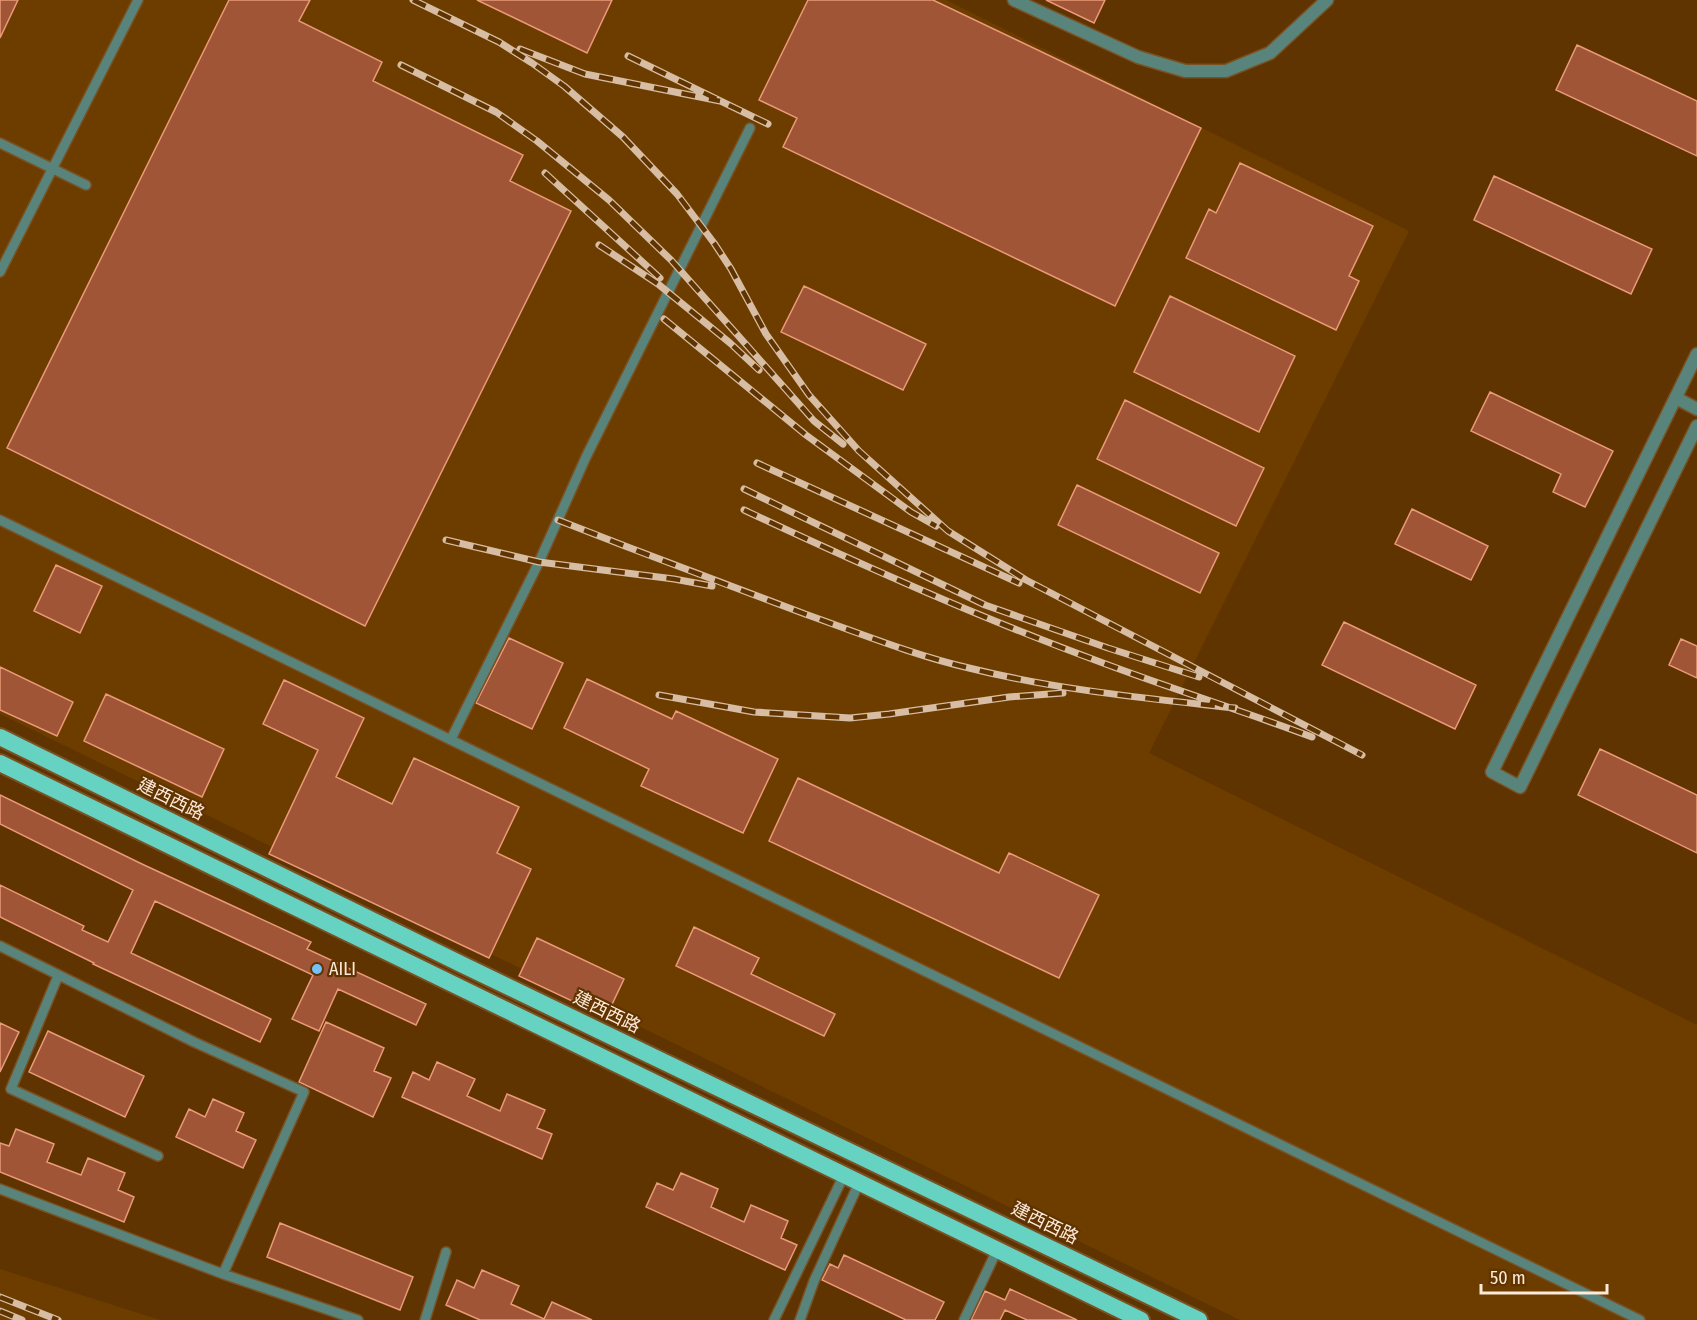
<svg xmlns="http://www.w3.org/2000/svg" width="1697" height="1320" viewBox="0 0 1697 1320" font-family="'Fira Sans Condensed','Noto Sans SC',sans-serif">
  <style>
    .built { fill: #6d3d00 }
    .building { fill: #9f5536; stroke: #eb9a79; stroke-width: 1.5 }
    .lines { fill: none; stroke-linecap: round; stroke-linejoin: round }
    .service-casing { stroke: #795123; stroke-width: 12 }
    .minor-casing { stroke: #795123; stroke-width: 15 }
    .trunk-casing { stroke: #795123; stroke-width: 20 }
    .service { stroke: #58847c; stroke-width: 9 }
    .minor { stroke: #58847c; stroke-width: 12 }
    .trunk { stroke: #66d2c2; stroke-width: 16 }
    .rail-casing { stroke: #d7bda3; stroke-width: 7 }
    .rail { stroke: #5f3400; stroke-width: 4.5; stroke-dasharray: 14; stroke-linecap: butt }
    .poi-dot { fill: #77c0f7; stroke: #5f3400; stroke-width: 2 }
    .labels { text-anchor: middle; dominant-baseline: central; stroke-width: 4.5; stroke-linejoin: round; paint-order: stroke }
    .street-label { font-size: 18px; fill: #ffead9; stroke: #5f3400 }
    .poi-label { font-size: 18px; fill: #ffead9; stroke: #5f3400; text-anchor: start }
  </style>
  <rect width="100%" height="100%" fill="#5f3400"/>
  <!-- built -->
  <path class="built" d="M0 0H946L1409 231 1149 753 1697 1025V1320H1240L0 714Z
    M0 1269 160 1320H0Z"/>
  <!-- building -->
  <path class="building" d="M0 0H18L0 38Z
    M229 0H310L299 21 382 62 373 81 523 155 510 181 571 211 365 626 7 448Z
    M477 0H612L587 53Z
    M808 0H933L1201 128 1115 306 783 147 797 118 759 100Z
    M1046 0H1105L1094 23Z
    M1577 45 1697 101V156L1556 90Z
    M1240 163 1373 226 1349 276 1359 281 1336 330 1186 258 1209 209 1216 213Z
    M1494 176 1652 249 1631 294 1474 220Z
    M804 286 926 344 903 390 781 332Z
    M1170 296 1295 356 1259 432 1134 372Z
    M1490 392 1613 451 1585 507 1553 492 1561 474 1471 431Z
    M1125 400 1264 468 1236 526 1097 459Z
    M1077 485 1219 553 1200 593 1058 525Z
    M1412 509 1488 546 1471 580 1395 544Z
    M56 565 102 586 80 633 34 611Z
    M1344 622 1476 685 1455 729 1322 665Z
    M509 638 563 663 532 729 476 703Z
    M1681 639 1697 646V678L1669 665Z
    M0 667 73 702 57 736 0 710Z
    M587 679 672 719 676 711 778 759 743 833 641 786 649 769 564 728Z
    M284 680 364 718 336 777 392 804 414 758 519 807 497 853 531 869 489 958 269 854 318 750 263 724Z
    M106 694 224 749 202 797 84 741Z
    M1600 749 1697 795V853L1578 795Z
    M798 778 999 873 1009 853 1099 895 1059 978 769 841Z
    M0 795 144 865 311 942 307 949 426 1004 416 1025 338 989 319 1031 292 1019 313 975 155 901 131 953 271 1019 260 1042 93 964 94 963 0 917V885L84 926 82 930 108 942 133 890 0 824Z
    M694 927 759 958 751 974 835 1014 824 1036 676 966Z
    M537 938 624 979 606 1017 519 976Z
    M326 1022 384 1048 374 1071 391 1078 373 1117 299 1082Z
    M0 1023 19 1032 0 1072Z
    M48 1031 144 1076 125 1117 29 1072Z
    M437 1062 475 1079 467 1096 500 1111 507 1094 545 1110 537 1128 552 1134 542 1159 402 1097 413 1072 429 1080Z
    M213 1099 244 1113 236 1131 256 1140 243 1168 176 1137 189 1109 205 1117Z
    M16 1129 54 1144 47 1162 81 1175 88 1158 125 1173 118 1190 134 1197 124 1222 0 1172V1143L9 1146Z
    M681 1173 718 1189 711 1207 744 1222 751 1205 788 1221 781 1238 797 1245 785 1270 646 1207 657 1183 673 1190Z
    M280 1223 413 1277 400 1310 267 1257Z
    M844 1255 944 1302 935 1320H906L822 1280 830 1264 838 1268Z
    M482 1270 519 1286 511 1304 544 1319 552 1302 592 1320H480L446 1305 457 1280 474 1288Z
    M1010 1289 1077 1320H1027L1005 1310 1000 1320H971L985 1291 1005 1300Z"/>
  <g class="lines">
    <defs>
      <path id="service" d="M0 143 86 185
        M0 272 138 0
        M0 520 1640 1320
        M451 739 539 562 586 457 750 128
        M0 946 194 1042 304 1092 223 1274
        M58 976 11 1089 158 1156
        M0 1189 223 1274 358 1320
        M425 1320 446 1252
        M774 1320 844 1175
        M800 1320 814 1281 859 1183
        M964 1320 997 1250"/>
      <path id="minor" d="M1014 0 1138 57 1185 71H1226L1270 53 1327 0
        M1697 354 1492 772 1520 787 1697 426
        M1676 398 1697 409"/>
      <path id="trunk" d="M0 737 463 965 1199 1320
        M0 763 1141 1320"/>
    </defs>
    <!-- service casing -->
    <use href="#service" class="service-casing"/>
    <!-- minor casing -->
    <use href="#minor" class="minor-casing"/>
    <!-- trunk casing -->
    <use href="#trunk" class="trunk-casing"/>
    <!-- service -->
    <use href="#service" class="service"/>
    <!-- minor -->
    <use href="#minor" class="minor"/>
    <!-- trunk -->
    <use href="#trunk" class="trunk"/>
    <defs>
      <path id="rail" d="M413 0 499 42 532 63 564 86 623 137 677 194 714 243 731 269 766 334 809 395 859 451 948 531 1026 580 1362 755
        M520 49 585 74 720 101
        M628 56 768 124
        M401 65 496 112 537 141 609 200 671 260 814 421 843 444
        M545 173 660 278
        M599 245 658 284 730 343 759 370
        M664 319 806 435 911 512 936 526
        M757 463 1019 583
        M744 489 985 605 1108 648 1199 677
        M744 510C862 565 980 618 1103 663 1172 689 1243 711 1312 737
        M558 520C640 552 722 583 805 614 859 633 913 655 969 668 1057 690 1145 698 1235 708
        M446 540 539 562 674 579 712 586
        M659 695 754 712 850 718 889 714 1009 697 1063 693
        M0 1297 58 1320
        M0 1311 22 1320"/>
    </defs>
    <!-- rail casing -->
    <use href="#rail" class="rail-casing"/>
    <!-- rail -->
    <use href="#rail" class="rail"/>
  </g>
  <!-- markers -->
  <circle class="poi-dot" cx="317" cy="969" r="6"/>
  <g class="labels">
    <!-- street labels -->
    <g class="street-label">
      <text transform="translate(171 799) rotate(26)">建西西路</text>
      <text transform="translate(607 1012) rotate(26)">建西西路</text>
      <text transform="translate(1045 1223) rotate(26)">建西西路</text>
    </g>
    <!-- poi labels -->
    <g class="poi-label">
      <text x="329" y="969">AILI</text>
    </g>
  </g>
  <!-- scale -->
  <path d="M1481 1284v9h126v-9" fill="none" stroke="#ffead9" stroke-width="3"/>
  <text x="1490" y="1284" font-size="18" fill="#ffead9" stroke="#5f3400" stroke-width="4.5" paint-order="stroke">50 m</text>
</svg>
